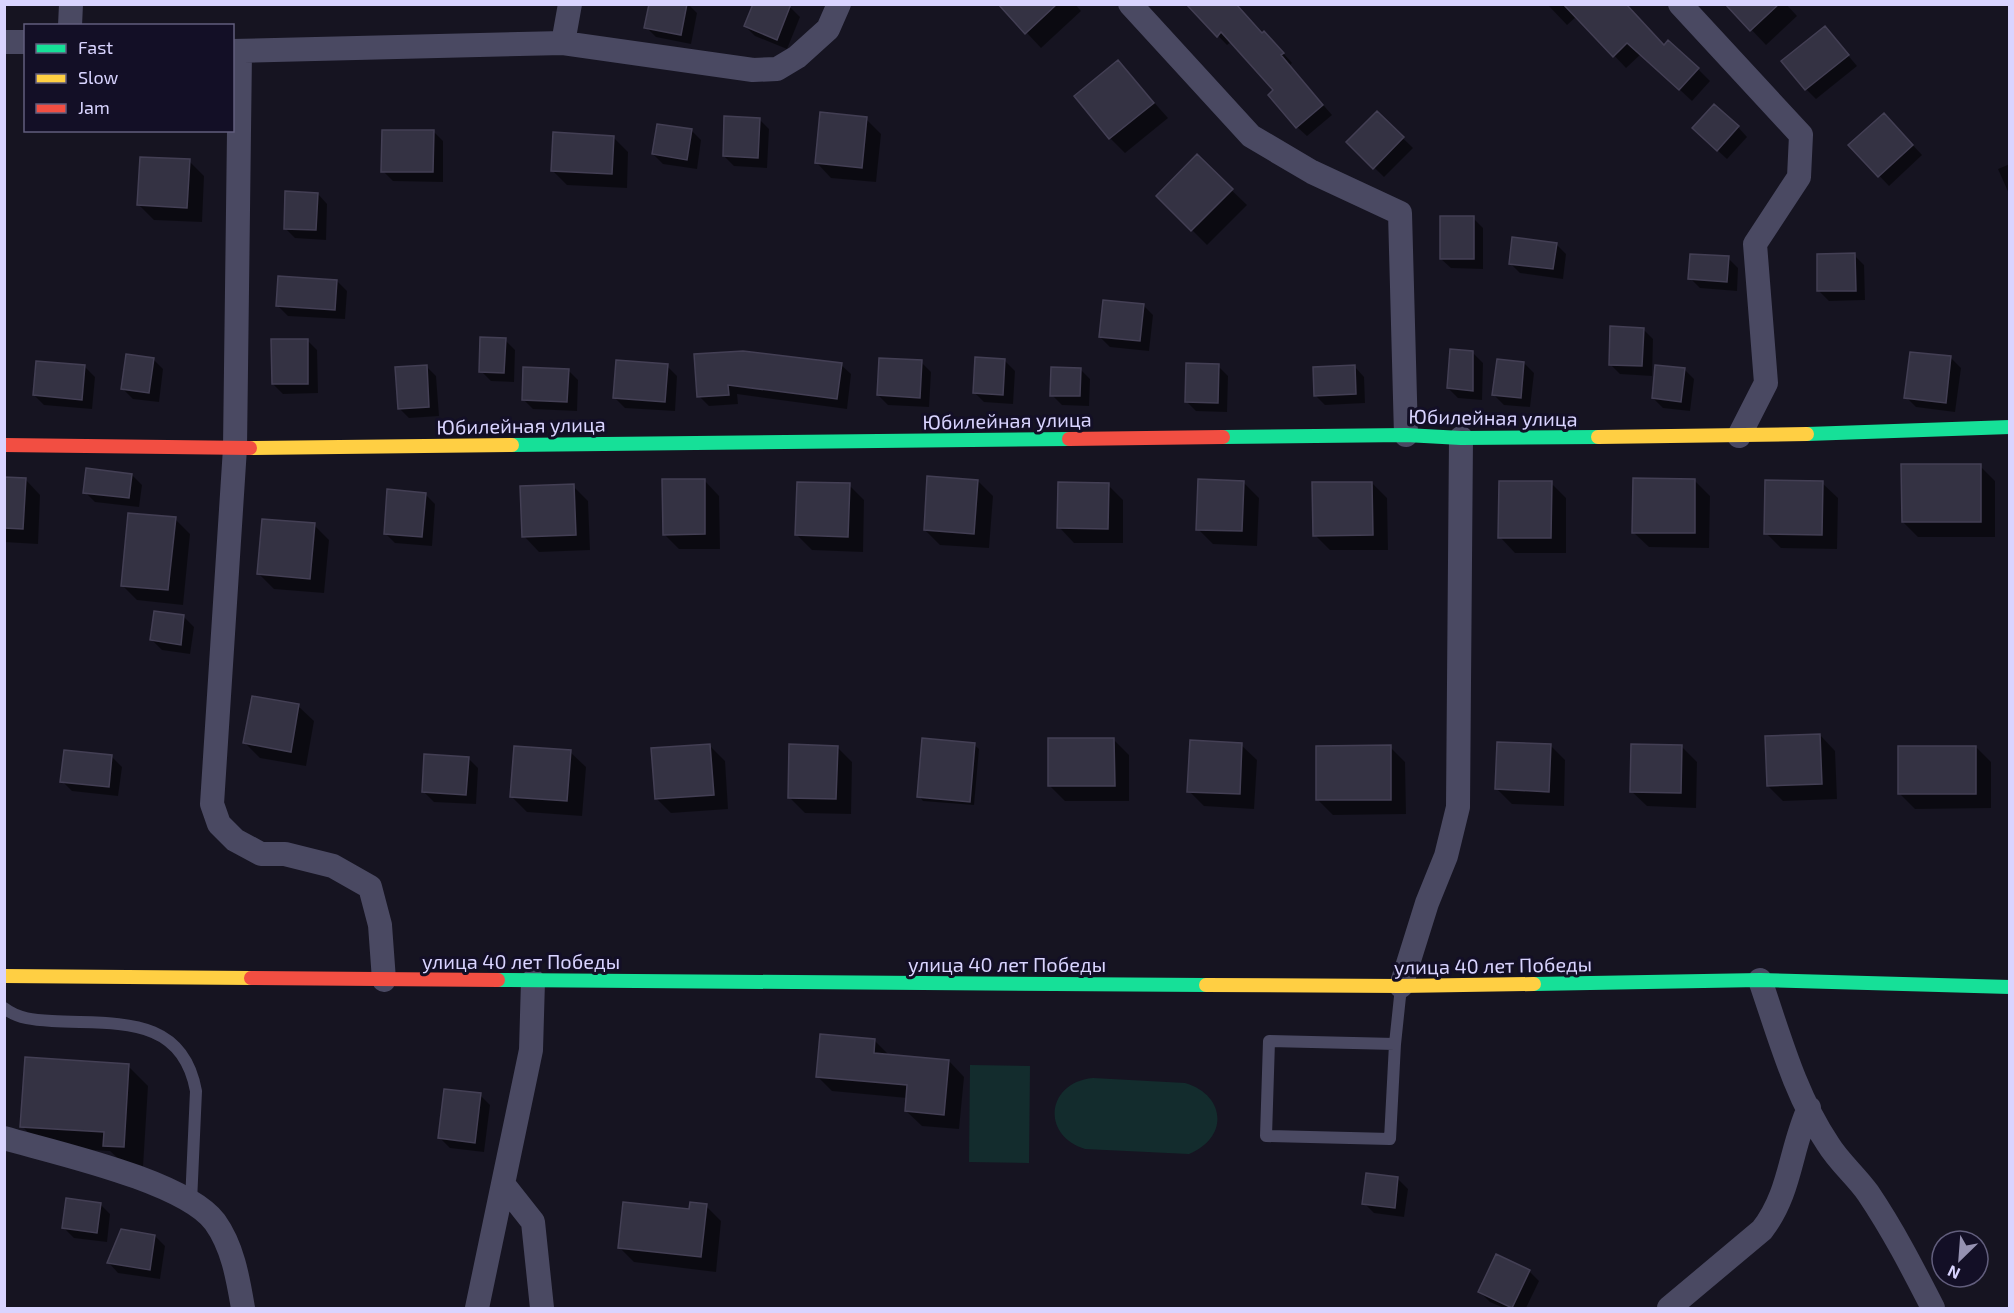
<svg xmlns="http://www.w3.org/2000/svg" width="2014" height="1313" viewBox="0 0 2014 1313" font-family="'Exo 2',sans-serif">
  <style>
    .green { fill: #132c2d }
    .shadow { fill: #0007 }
    .building { fill: #343243; stroke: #433f54; stroke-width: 1.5 }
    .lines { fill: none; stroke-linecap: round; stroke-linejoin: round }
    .lane { stroke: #4a4962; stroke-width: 12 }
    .street { stroke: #4a4962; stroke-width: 24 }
    .fast { stroke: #16e098; stroke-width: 14 }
    .slow { stroke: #ffcf43; stroke-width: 14 }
    .jam { stroke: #f24e42; stroke-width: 14 }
    .labels { text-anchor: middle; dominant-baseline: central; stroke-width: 6; stroke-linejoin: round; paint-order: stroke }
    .street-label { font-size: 20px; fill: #d9d4ff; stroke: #130f26 }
  </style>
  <rect width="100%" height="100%" fill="#161421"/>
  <!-- green -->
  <path class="green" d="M970 1065 1030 1066 1029 1163 969 1162Z
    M1093 1078 1185 1083C1226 1095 1229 1138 1189 1154L1085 1149C1040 1135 1047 1082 1093 1078Z"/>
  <!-- shadow -->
  <path class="shadow" d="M650 4H688L697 13 691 44 656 37 646 27Z
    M783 4 790 7 800 17 787 49 755 36 745 26Z
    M1000 4H1075L1081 11 1041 48Z
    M1547 4H1625L1664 46 1698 69 1710 81 1692 101 1641 54 1626 68 1577 16 1567 25Z
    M1727 4H1786L1797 16 1766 45Z
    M1193 10 1262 34 1274 43 1292 63 1289 66 1332 115 1307 136 1297 127 1275 90 1232 41 1227 45Z
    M1825 28 1857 66 1816 99 1806 89Z
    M1118 62 1168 118 1125 153 1110 138 1076 97Z
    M1377 113 1413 148 1384 177 1348 142Z
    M759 119 769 129 767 168 734 166 724 156Z
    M866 119 881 134 876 182 831 178 816 162Z
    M1893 124 1922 155 1889 186 1850 145Z
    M1738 127 1747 137 1727 159 1704 138Z
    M691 130 701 140 697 169 663 164 653 154Z
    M433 131 443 141V182L393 181 383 171Z
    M613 137 628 152 627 188 567 185 552 170Z
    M1197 157 1247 205 1207 245 1158 196Z
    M189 161 204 176 202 222 154 220 139 205Z
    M2010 164V196L1998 169Z
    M318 194 327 204 326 240 295 238 285 228Z
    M1473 218 1483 228V269L1451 268 1441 259Z
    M1556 244 1566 254 1563 279 1520 273 1510 263Z
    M1854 255 1864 265 1865 300 1829 301 1819 291Z
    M1728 258 1738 268 1737 291 1700 288 1690 278Z
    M337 281 347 291 345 319 288 316 278 306Z
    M1143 305 1153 315 1149 351 1110 347 1100 337Z
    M1643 329 1653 339 1652 376 1620 374 1610 364Z
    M307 340 317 350 318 393 283 394 273 384Z
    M505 340 515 350 514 382 491 381 481 371Z
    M1473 353 1483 363 1482 400 1458 398 1448 388Z
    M696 356 841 365 851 374 847 409 737 394 738 404 709 406 699 396Z
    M1951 358 1961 368 1955 412 1916 407 1906 397Z
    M153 359 163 369 159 402 133 399 123 389Z
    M1005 361 1015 371 1013 404 984 402 974 392Z
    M921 362 931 372 929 407 888 405 878 395Z
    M1524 363 1534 373 1530 407 1504 405 1494 395Z
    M426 366 436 376 439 416 409 418 399 408Z
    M667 366 677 376 675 411 625 408 615 398Z
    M1218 366 1228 376 1227 412 1196 411 1186 401Z
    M85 367 95 377 92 409 44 405 34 395Z
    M1355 367 1364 377 1365 403 1325 405 1315 395Z
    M1080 369 1090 379 1089 406 1062 405 1052 395Z
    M1684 369 1694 379 1690 411 1663 408 1653 398Z
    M568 370 578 380 577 411 533 409 523 399Z
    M1980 466 1995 481V537H1918L1903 522Z
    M132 475 142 485 139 507 95 502 85 492Z
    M4 478 25 479 40 495 38 544 4 542Z
    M704 480 719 496 720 549H679L664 534Z
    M978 481 993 496 989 548 940 545 925 530Z
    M1695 481 1710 496 1709 548 1649 547 1633 532Z
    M1244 483 1259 498 1257 546 1213 544 1198 529Z
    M1372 483 1387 498 1388 550H1330L1315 535Z
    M1551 483 1566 498V553H1515L1500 537Z
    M1822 483 1838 498 1837 549 1781 548 1766 533Z
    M849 485 864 500 863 552 812 550 797 535Z
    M1108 485 1123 500V543H1074L1059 527Z
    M573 486 588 501 590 550 539 552 524 536Z
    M425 494 435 504 432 546 395 543 385 533Z
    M175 519 190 534 183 605 137 600 122 585Z
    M314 525 329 540 324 593 274 589 259 574Z
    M184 617 194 627 190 654 162 650 152 640Z
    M298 706 314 721 306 766 260 758 245 743Z
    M1820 735 1835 751 1837 799 1783 801 1768 786Z
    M1114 740 1129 755V801H1065L1050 786Z
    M974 745 979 749 974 805 923 801 919 796Z
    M1241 745 1257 760 1254 809 1204 806 1189 791Z
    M1550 745 1565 760 1564 806 1512 804 1497 789Z
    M710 746 725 761 728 809 671 813 656 798Z
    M837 747 852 762 851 814 805 813 789 797Z
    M1390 747 1405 762 1406 814 1333 815 1318 800Z
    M1682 747 1697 762 1696 808 1647 806 1631 791Z
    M1976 747 1991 762V808L1915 809 1899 793Z
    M570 752 586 767 582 816 527 812 512 797Z
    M112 757 122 767 118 796 72 791 62 781Z
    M468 758 478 768 476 804 434 802 424 792Z
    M875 1041 890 1056 949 1061 964 1077 959 1129 922 1126 906 1111 907 1098 832 1091 817 1076Z
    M128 1066 148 1086 143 1167 125 1165 110 1151 42 1147 22 1126Z
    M480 1095 490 1105 484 1152 450 1148 440 1138Z
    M1398 1179 1408 1189 1404 1217 1374 1213 1364 1203Z
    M100 1204 110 1214 107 1242 74 1238 64 1228Z
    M706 1206 721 1221 716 1272 634 1262 619 1247 690 1211Z
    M155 1236 165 1246 160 1279 118 1273 109 1263Z
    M1529 1271 1539 1281 1526 1308H1504L1490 1302 1480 1292Z"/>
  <!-- building -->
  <path class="building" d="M649 4H687L681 35 644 28Z
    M753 4H791L777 40 744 26Z
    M998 4H1057L1025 34Z
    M1186 4H1236L1262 33 1264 31 1284 53 1281 55 1323 105 1296 128 1268 95 1273 90 1221 32 1217 37Z
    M1563 4H1626L1664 45 1668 40 1699 68 1679 90 1627 43 1613 57Z
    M1725 4H1779L1750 31Z
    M1825 26 1849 55 1805 90 1781 61Z
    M1118 60 1154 103 1109 139 1074 96Z
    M1714 104 1739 126 1717 151 1692 128Z
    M1377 111 1404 137 1373 169 1346 142Z
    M820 112 867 117 862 168 815 163Z
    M1884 113 1913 145 1878 177 1848 145Z
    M724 116 760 118 758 158 723 156Z
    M657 124 692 129 687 160 652 154Z
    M382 130H434L433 172H381Z
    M553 132 614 136 612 174 551 171Z
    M1197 154 1233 189 1191 231 1156 196Z
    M140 157 190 159 187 208 137 205Z
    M285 191 318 193 316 230 284 229Z
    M1440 216H1474V259H1440Z
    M1512 237 1557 243 1553 269 1509 264Z
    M1855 253 1856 291H1817V254Z
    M1690 254 1729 256 1727 282 1688 279Z
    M278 276 337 280 335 310 276 306Z
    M1103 300 1144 304 1140 341 1099 337Z
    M1610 326 1644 328 1642 366 1609 365Z
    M480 337 506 338 504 373 479 372Z
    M271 339H308V384H272Z
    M1450 349 1473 351V391L1447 388Z
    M743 351 842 363 837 399 728 385 729 395 697 397 694 354Z
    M1910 352 1951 356 1946 403 1904 398Z
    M126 354 154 358 149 393 121 389Z
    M975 357 1005 359 1003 395 973 393Z
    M879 358 922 360 920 398 877 395Z
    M1497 359 1524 362 1521 398 1492 395Z
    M616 360 668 364 665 402 613 398Z
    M36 361 85 365 82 400 33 395Z
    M1186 363 1219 364 1218 403 1185 402Z
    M427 365 429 407 398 409 395 367Z
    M1355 365 1356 394 1314 396 1313 367Z
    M1655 365 1685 368 1681 402 1652 398Z
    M523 367 569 369 567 402 522 400Z
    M1051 367 1081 368 1080 396H1050Z
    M1901 464H1981V522H1902Z
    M86 468 132 474 129 498 83 493Z
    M927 476 978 480 974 534 924 530Z
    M4 477 26 478 23 529 4 528Z
    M1633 478 1695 479V533H1632Z
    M662 479H705V534L663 535Z
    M1198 479 1244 481 1242 531 1196 530Z
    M1765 480 1823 481 1822 535 1764 534Z
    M1499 481H1552L1551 538H1498Z
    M797 482 850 483 848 537 795 535Z
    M1058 482 1109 483 1108 529 1057 528Z
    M1312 482H1372L1373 535 1313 536Z
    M574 484 576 535 522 537 520 486Z
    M387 489 426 493 422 537 384 534Z
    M128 513 176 517 168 590 121 586Z
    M262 519 315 523 310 579 257 574Z
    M154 611 184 615 181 645 150 640Z
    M252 696 299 704 291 752 243 743Z
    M1820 734 1822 784 1767 786 1765 736Z
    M922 738 975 743 970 802 917 797Z
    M1048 738H1114L1115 786H1048Z
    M1190 740 1242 743 1240 794 1187 792Z
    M1497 742 1551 744 1549 792 1495 789Z
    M710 744 714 795 655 799 651 748Z
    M789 744 838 746 836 799 788 798Z
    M1631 744 1682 745 1681 793 1630 792Z
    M1391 745V800H1316V746Z
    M514 746 571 750 567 801 510 797Z
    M1898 746H1976V794H1898Z
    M64 750 112 755 109 787 60 782Z
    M424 754 469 757 466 795 422 792Z
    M820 1034 875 1039 874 1053 949 1060 944 1115 905 1111 907 1085 816 1077Z
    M25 1057 129 1064 124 1147 103 1146 104 1132 20 1127Z
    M444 1089 481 1093 475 1143 438 1138Z
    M1366 1173 1398 1177 1395 1208 1362 1204Z
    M66 1198 101 1203 97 1233 62 1228Z
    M623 1202 689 1209 690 1202 707 1204 701 1257 618 1248Z
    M121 1229 155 1235 150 1270 107 1263Z
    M1496 1254 1530 1270 1512 1308 1478 1292Z"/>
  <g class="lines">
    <!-- lane -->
    <path class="lane" d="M4 1008C18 1019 35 1020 52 1021 113 1025 182 1013 196 1091L191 1202
      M1395 1044 1269 1041 1266 1136 1390 1139 1395 1044 1401 987"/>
    <!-- street -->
    <path class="street" d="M1130 4 1251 136 1312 172 1400 213 1406 435
      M1680 4 1801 135 1799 177 1755 244 1766 383 1739 436
      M70 26 71 4
      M4 42H26
      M563 43 570 4
      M232 51 563 43 753 70 777 69 797 57 828 29 839 4
      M240 52 235 448 212 804 219 824 235 840 261 854H285L333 866 370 887 380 925 384 980
      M1760 980C1779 1035 1795 1095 1828 1144 1839 1162 1856 1176 1868 1193 1893 1230 1913 1269 1933 1308
      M1401 986 1427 903 1446 856 1458 807 1461 438
      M4 1138C56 1153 184 1181 215 1222 233 1247 238 1279 243 1308
      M503 1184 533 1222 542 1308
      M477 1308 531 1050 533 981
      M1669 1308 1762 1230C1791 1193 1790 1149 1809 1108"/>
    <!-- fast -->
    <path class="fast" d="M1807 434 2010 427
      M1223 437 1406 435 1461 438 1598 437
      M512 445 1069 439
      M498 980 1206 985
      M1534 984 1760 980 2010 987"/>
    <!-- slow -->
    <path class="slow" d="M1598 437 1807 434
      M250 448 512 445
      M4 976 251 978
      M1206 985 1401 986 1534 984"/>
    <!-- jam -->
    <path class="jam" d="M1069 439 1223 437
      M4 445 250 448
      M251 978 498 980"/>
  </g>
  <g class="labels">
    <!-- street labels -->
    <g class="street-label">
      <text transform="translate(1493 417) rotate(1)">Юбилейная улица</text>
      <text transform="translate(1007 420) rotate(-1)">Юбилейная улица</text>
      <text transform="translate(521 425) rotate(-1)">Юбилейная улица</text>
      <text x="521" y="961">улица 40 лет Победы</text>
      <text x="1007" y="964">улица 40 лет Победы</text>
      <text transform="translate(1493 965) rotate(-1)">улица 40 лет Победы</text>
    </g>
  </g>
  <!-- border -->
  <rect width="2014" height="1313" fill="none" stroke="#d9d4ff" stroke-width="12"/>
  <!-- legend -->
  <rect x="24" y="24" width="210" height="108" fill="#130f26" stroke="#625e7d" stroke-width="1.5"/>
  <rect x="36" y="44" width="30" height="9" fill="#16e098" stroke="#625e7d" stroke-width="1.5"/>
  <text x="78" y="54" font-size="18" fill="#d9d4ff">Fast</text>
  <rect x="36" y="74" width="30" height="9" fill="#ffcf43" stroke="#625e7d" stroke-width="1.5"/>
  <text x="78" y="84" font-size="18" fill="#d9d4ff">Slow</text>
  <rect x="36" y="104" width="30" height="9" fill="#f24e42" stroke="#625e7d" stroke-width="1.5"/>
  <text x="78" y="114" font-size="18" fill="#d9d4ff">Jam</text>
  <!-- north arrow -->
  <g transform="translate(1960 1259) rotate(205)"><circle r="28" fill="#130f26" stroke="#625e7d" stroke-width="1.5"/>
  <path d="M0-4.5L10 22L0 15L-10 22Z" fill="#9591b1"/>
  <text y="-9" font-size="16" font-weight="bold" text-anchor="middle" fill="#d9d4ff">N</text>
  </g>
</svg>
